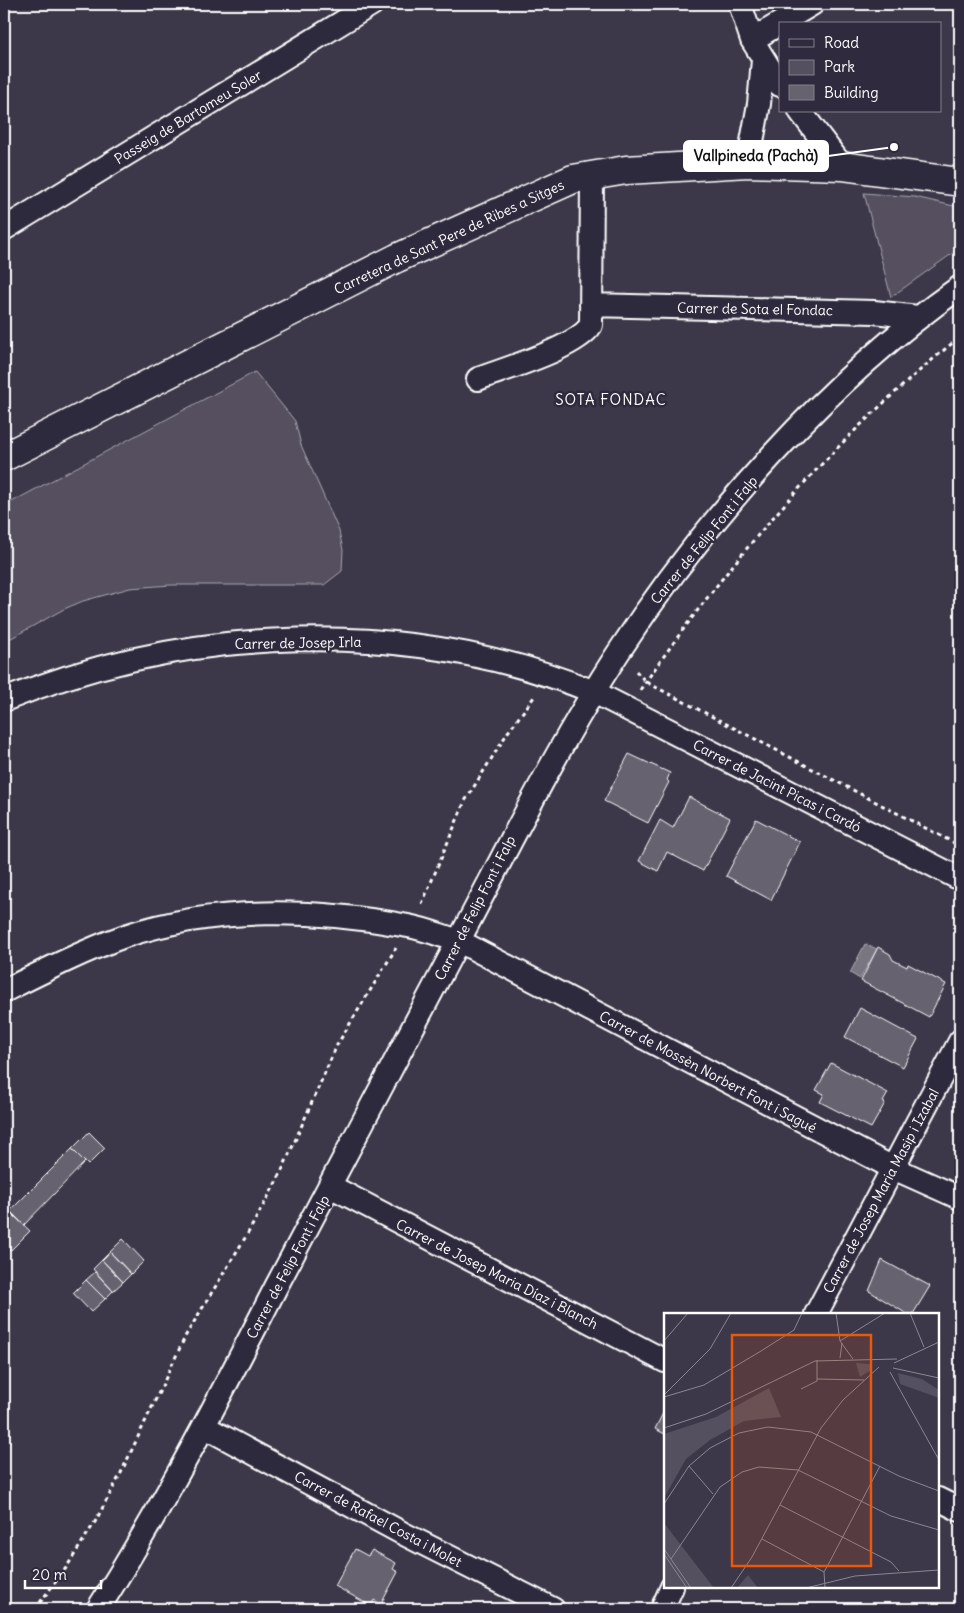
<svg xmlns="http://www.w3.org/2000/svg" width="964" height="1613" viewBox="0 0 964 1613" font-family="Delius,sans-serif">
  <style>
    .green { fill: #555060; stroke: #aaa8b0 }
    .water { fill: #797682; stroke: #afadb4 }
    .building { fill: #666270; stroke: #fff }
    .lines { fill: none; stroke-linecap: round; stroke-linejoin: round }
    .street-casing { stroke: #fff; stroke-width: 26 }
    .secondary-casing { stroke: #fff; stroke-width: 31 }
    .path { stroke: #fff; stroke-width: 3; stroke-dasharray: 4 4; stroke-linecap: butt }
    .street { stroke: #2f2a3d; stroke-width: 22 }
    .secondary { stroke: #2f2a3d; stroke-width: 28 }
    .labels { text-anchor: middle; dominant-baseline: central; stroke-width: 5; stroke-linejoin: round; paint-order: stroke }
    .street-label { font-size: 14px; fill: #fff; stroke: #2f2a3d }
    .neighbourhood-label { font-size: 15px; letter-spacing: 1px; fill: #fff; stroke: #2f2a3d }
    .inset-road { fill: none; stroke: #8a8792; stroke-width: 1 }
    .view { fill: #e8590c; fill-opacity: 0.15; stroke: #e8590c; stroke-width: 2.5 }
    .inset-edge { fill: none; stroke: #fff; stroke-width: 2.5 }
    .leader { fill: none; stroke: #fff; stroke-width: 2 }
    .callout-dot { fill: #fff; stroke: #2f2a3d; stroke-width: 2 }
    .callout { fill: #fff; stroke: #fff; stroke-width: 2 }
    .callout-label { font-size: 15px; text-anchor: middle; font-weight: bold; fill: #111 }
  </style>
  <rect width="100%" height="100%" fill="#3c3749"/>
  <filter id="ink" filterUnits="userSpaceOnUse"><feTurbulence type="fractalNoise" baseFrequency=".02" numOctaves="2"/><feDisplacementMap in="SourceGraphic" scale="10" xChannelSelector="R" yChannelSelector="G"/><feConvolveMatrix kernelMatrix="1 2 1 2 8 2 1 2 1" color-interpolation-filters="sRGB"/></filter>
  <g filter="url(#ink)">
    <!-- green -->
    <path class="green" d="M864 193 915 197 958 207 960 248 891 297Z
      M255 372 295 421 301 445 339 531 343 550 342 571 324 585H171L130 588 83 601 64 609 4 642V506Z"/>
    <!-- water -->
    <path class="water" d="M865 944 877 949 860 979 850 973Z"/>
    <!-- building -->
    <path class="building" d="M629 754 670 773 667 780 669 782 648 823 604 801Z
      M689 797 730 818 703 871 667 852 658 871 639 861 660 820 673 828Z
      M756 819 800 842 771 900 726 876Z
      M878 947 890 954 893 960 907 967 908 964 946 984 929 1017 861 981Z
      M860 1008 918 1039 903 1067 845 1037Z
      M831 1063 888 1093 883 1102 885 1103 871 1128 820 1102 824 1094 816 1090Z
      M89 1132 105 1148 88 1165 72 1149Z
      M72 1149 85 1162 24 1225 10 1211Z
      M11 1213 30 1231 10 1251 4 1244V1220Z
      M123 1239 144 1261 131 1274 110 1252Z
      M110 1252 131 1274 123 1282 102 1260Z
      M102 1260 123 1282 113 1291 93 1269Z
      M882 1260 930 1286 913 1314H907L869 1291Z
      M95 1272 113 1291 105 1299 86 1280Z
      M86 1280 105 1299 91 1312 73 1293Z
      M665 1409V1434L655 1429Z
      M355 1549 368 1556 372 1550 396 1563 393 1569 398 1572 381 1604 374 1600 371 1606 335 1586Z"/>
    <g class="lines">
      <defs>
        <path id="street" d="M740 4 752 40 780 85
          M752 40 812 4
          M800 111 842 166
          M748 163 759 104 763 60
          M4 229 372 4
          M591 305 874 312 918 317
          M478 379C504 369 577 348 591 325L592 176
          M4 700C188 625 408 616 594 692L960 879
          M4 991C44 971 83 951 125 936 214 906 316 909 408 926 425 929 442 936 459 941L893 1168 960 1198
          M330 1186 665 1361
          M816 1314 960 1041
          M205 1427 402 1533 553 1609
          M938 1499 960 1510
          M98 1609C164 1505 220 1397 276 1287 336 1171 399 1056 459 940 510 844 558 745 618 653 704 521 830 378 960 287
          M662 1609 672 1587"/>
        <path id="secondary" d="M4 457 397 258 573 179 626 170 748 163 842 166 960 182"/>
      </defs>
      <!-- street casing -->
      <use href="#street" class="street-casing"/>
      <!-- secondary casing -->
      <use href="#secondary" class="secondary-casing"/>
      <!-- path -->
      <path class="path" d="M636 671 646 682 960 846
        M640 690C731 558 835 437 960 337
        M422 904 465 801 508 732 534 697
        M35 1609 66 1568 95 1522 120 1475 186 1335 248 1233 280 1175 337 1045 396 948
        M955 1609H960"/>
      <!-- street -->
      <use href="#street" class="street"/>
      <!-- secondary -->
      <use href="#secondary" class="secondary"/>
    </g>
  </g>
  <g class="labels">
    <!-- street labels -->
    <g class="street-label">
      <text transform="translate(188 117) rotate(-31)">Passeig de Bartomeu Soler</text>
      <text transform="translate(449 237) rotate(-25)">Carretera de Sant Pere de Ribes a Sitges</text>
      <text transform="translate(755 309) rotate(1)">Carrer de Sota el Fondac</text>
      <text transform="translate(704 540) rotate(-51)">Carrer de Felip Font i Falp</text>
      <text transform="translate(298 643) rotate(-1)">Carrer de Josep Irla</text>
      <text transform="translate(777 786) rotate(27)">Carrer de Jacint Picas i Cardó</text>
      <text transform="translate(475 908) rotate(-63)">Carrer de Felip Font i Falp</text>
      <text transform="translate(708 1072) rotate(28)">Carrer de Mossèn Norbert Font i Sagué</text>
      <text transform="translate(881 1191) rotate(-62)">Carrer de Josep Maria Masip i Izabal</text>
      <text transform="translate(288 1267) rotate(-62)">Carrer de Felip Font i Falp</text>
      <text transform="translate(497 1274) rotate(27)">Carrer de Josep Maria Díaz i Blanch</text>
      <text transform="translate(378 1519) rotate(28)">Carrer de Rafael Costa i Molet</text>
    </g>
    <!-- neighbourhood labels -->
    <g class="neighbourhood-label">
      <text x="611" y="399">SOTA FONDAC</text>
    </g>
  </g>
  <!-- overview -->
  <g transform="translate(664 1313)">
    <rect width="275" height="275" fill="#3c3749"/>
    <path d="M192 50 206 51 207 57 196 64ZM234 60 258 66 275 77V85L236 71ZM105 75 117 104 80 108 46 127 22 146 0 185V121L52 104ZM0 210 50 275H1ZM84 262 94 275H73Z" fill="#555060"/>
    <path class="inset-road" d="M172 0 176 28 189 46M246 0 260 34M0 28 24 0M176 28 221 0M176 45 178 30M230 50 275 29M229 55 275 65M226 59 275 147M153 66 200 67M137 76 153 68V47M0 82 46 36 67 0M0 84 40 72 97 38 130 17 138 0M0 115 42 101 151 48 233 46M25 153 49 181M0 191 25 153 46 135 75 120 104 114 147 119 235 163 275 178M116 192 227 249 235 258M98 226 160 259M0 236 27 275M0 241 23 275M7 246 56 174 78 159 95 154 134 157 227 203 275 217M67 275 88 244 157 115 179 87 215 54M142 275 191 263 275 257M161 275 160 259 165 250 216 153"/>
    <path class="view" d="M68 22H207V253H68Z"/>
    <rect width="275" height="275" class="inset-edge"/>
  </g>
  <!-- callouts -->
  <path class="leader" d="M894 147L828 156"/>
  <circle class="callout-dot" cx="894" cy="147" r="5"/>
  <rect class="callout" x="684" y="141" width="144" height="30" rx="5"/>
  <g class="callout-label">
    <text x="756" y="161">Vallpineda (Pachà)</text>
  </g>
  <!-- margin -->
  <rect width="964" height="1613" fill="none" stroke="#2f2a3d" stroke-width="20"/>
  <rect x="10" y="10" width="944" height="1593" fill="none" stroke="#fff" stroke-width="2" filter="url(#ink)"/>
  <!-- legend -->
  <rect x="779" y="22" width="162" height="90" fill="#2f2a3d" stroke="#827f8b"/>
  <rect x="789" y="39" width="25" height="8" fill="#2f2a3d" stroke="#827f8b"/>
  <text x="824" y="48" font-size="15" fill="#ffffff">Road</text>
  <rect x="789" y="60" width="25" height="15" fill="#555060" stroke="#827f8b"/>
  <text x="824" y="72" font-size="15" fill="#ffffff">Park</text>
  <rect x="789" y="85" width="25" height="15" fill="#666270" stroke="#827f8b"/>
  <text x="824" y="98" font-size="15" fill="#ffffff">Building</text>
  <!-- scale -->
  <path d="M25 1580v8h76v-8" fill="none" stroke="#ffffff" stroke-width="2.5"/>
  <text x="32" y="1580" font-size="15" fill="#ffffff" stroke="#2f2a3d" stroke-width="4" paint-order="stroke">20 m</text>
</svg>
